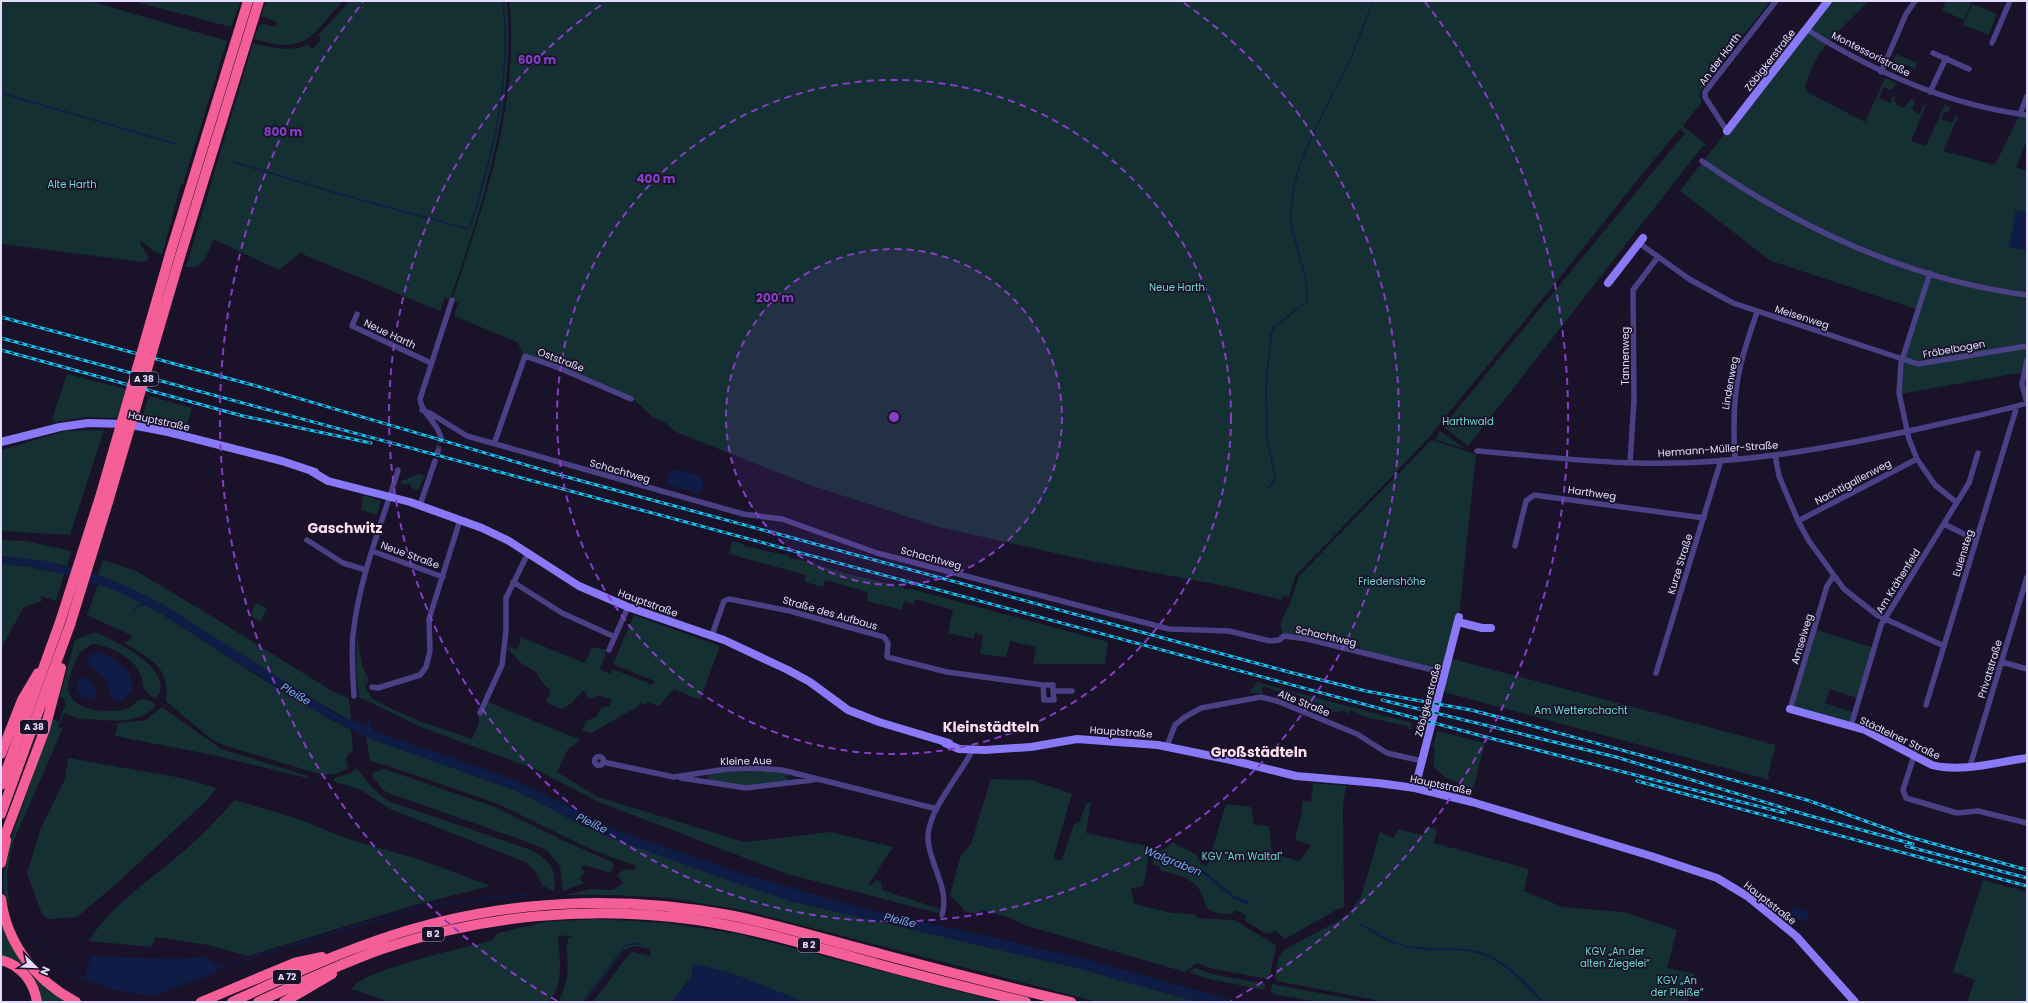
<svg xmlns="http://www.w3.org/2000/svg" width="2028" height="1003" viewBox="0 0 2028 1003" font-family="Poppins,sans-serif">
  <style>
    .green { fill: #153033 }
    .water { fill: #0e1c46 }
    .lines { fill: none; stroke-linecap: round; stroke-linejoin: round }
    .stream { stroke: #0e1c46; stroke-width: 1.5 }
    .street-tunnel { stroke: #373049; stroke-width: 5.5; stroke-dasharray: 5.5 3; stroke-linecap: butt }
    .street { stroke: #4a4085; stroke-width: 5.5 }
    .secondary { stroke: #8a79f7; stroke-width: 8 }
    .highway { stroke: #f55f97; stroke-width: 10 }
    .rail-casing { stroke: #14c3f1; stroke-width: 3 }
    .rail { stroke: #191229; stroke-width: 1.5; stroke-dasharray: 4.5; stroke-linecap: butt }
    .highway-bridge { stroke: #f55f97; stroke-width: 10 }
    .ring { fill: none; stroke: #853ec5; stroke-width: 2; stroke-dasharray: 7 5 }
    .labels { text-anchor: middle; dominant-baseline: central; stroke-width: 3.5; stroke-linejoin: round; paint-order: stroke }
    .shield { fill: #191229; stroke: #a69fbd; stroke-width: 1 }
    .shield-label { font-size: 9px; font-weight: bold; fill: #e3dcfd }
    .street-label { font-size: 10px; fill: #e3dcfd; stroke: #191229 }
    .park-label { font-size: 10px; fill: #6bdaca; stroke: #191229 }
    .water-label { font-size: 11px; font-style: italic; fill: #71aaf6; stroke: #191229 }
    .district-label { font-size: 14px; font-weight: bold; fill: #fddeee; stroke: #191229 }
    .centre { fill: #853ec5; stroke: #191229; stroke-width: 2 }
    .ring-label { font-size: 12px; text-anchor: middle; font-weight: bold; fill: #853ec5; stroke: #191229; stroke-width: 3.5; stroke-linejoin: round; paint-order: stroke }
  </style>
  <rect width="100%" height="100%" fill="#191229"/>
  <!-- green -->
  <path class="green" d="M1 1H90L227 41 183 184H181L162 255 155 252 140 240 141 246 149 257 147 261 143 262 1 244Z
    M133 1H241L231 27Z
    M266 1H343C310 37 307 55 254 39L259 25 264 24 276 27 277 22 261 16Z
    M350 1H507C516 103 483 205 450 300L445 298 440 311 300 253 279 270 213 239C208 253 204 270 186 267L253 43C273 48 289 52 308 45L313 49 321 39 318 35Z
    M509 1H1770L1702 89 1699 95 1702 102 1684 124V127L1707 145 1702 147 1468 446 1445 428 1449 419 1685 133 1680 129 1648 167 1549 291 1441 422 1429 438 1296 575 1289 597 1283 595 1282 600 1225 586 1081 559 939 527 807 484 676 432 666 423 654 418 634 400 559 368 525 356 517 342 454 316 458 303 452 300C483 207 521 100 509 1Z
    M1828 1H1868C1839 34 1819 41 1805 87L1809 93 1865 122 1885 78 1898 84 1891 90 1884 87 1879 98 1890 103 1893 96 1895 97 1894 101 1896 102V104L1904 108 1911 99 1915 101 1912 110 1920 114 1924 104 1926 105 1911 141 1926 146 1946 102H1947L1946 105 1951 107 1948 113 1944 112 1941 119 1952 123 1955 116 1958 117 1943 151 1995 165 2020 114 2027 115V140L2016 168 2027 170V360L2024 372 1900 394 1901 363 1919 310 1771 261 1680 191Z
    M1946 1H1972L1964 20 1942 10Z
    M1972 4 1997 14 1989 35 1963 25Z
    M1896 54 1917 63 1915 69 1904 64 1900 72 1907 75 1906 77 1892 71 1890 69Z
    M67 374 126 389 117 418 86 417 56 422 52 419Z
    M149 396 192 408 185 431 141 421Z
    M104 430 70 535 1 531V450L65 431Z
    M1439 431H1440L1466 449 1436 440Z
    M1431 440 1476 454 1459 617 1449 658 1776 745 1768 775 1770 780 1440 691 1445 673 1359 653 1360 646 1344 641 1342 649 1284 636 1280 624 1290 603 1299 576Z
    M418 474 425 475 418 490 411 488V484H401L402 481Z
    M363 495 381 501 377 515 361 510Z
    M1 540 26 541 71 551 67 566 45 561 1 556Z
    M732 541 743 544 744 546 789 556 791 559H798L848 574 902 587 905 589H911L1108 642 1105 664H1033L1036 647 1010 641 1006 657 980 654 983 635 975 633 974 639 948 633 953 610 915 599 914 604 904 601 902 610 867 601 868 592 825 580 823 587 805 582 806 575 729 554Z
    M103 560 136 571 208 614 332 691 349 698 351 721 281 680 157 601 98 575Z
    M1 564 25 566 64 574 56 601 40 596 42 601 24 607 1 648Z
    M98 584 118 591 157 611 264 680 326 717 351 730 353 753H349L346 760 348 768 336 774 323 775 223 745 211 739 166 701C170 666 151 660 125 643L133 636 87 615Z
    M256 603 267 608 261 621 250 616Z
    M634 615 720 646 700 700 674 689 659 706 647 702 646 705 640 703 639 706 591 733 582 731 586 721 596 717 601 708 609 706 612 700 598 695 592 699 586 696V692L582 691 573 702 562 709 548 704 546 700 550 694V690L541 681 536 672 522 664 507 648 509 647 517 649 521 640 518 636 585 663 592 647 607 650 600 669 610 674 612 670 618 671 653 685 654 681 613 664Z
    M1814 629 1874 648 1859 699 1830 689 1825 703 1855 713 1851 726 1790 709Z
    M96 632C117 643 167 664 160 693L155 698C139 689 146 687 140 673 133 657 108 645 92 644L80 652C75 662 68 676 68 688 70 711 105 713 122 710 138 708 135 692 155 704V706C143 725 102 721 83 718L82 720 64 713 58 727 63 728 13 842 7 873 9 903 5 907 3 879 7 850 53 719 59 722 64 707 66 708 65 700 60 696 75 640Z
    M357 635 362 666 369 680 365 686 372 698 392 709 419 721 472 739 479 723 478 712 488 702 581 740 568 749 557 772 598 797 744 842 831 832 893 847 869 884 872 885 875 880 881 882 882 890 940 909 938 913 787 874 599 802 535 769 423 728 359 697 356 669Z
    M1257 682 1412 723 1411 729 1409 730 1407 726 1365 717 1350 710 1348 714 1345 711 1331 712 1332 709 1290 692 1286 694 1263 686 1262 691 1266 693H1249Z
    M162 707 221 749 308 776 307 778 213 755 115 736 118 723 146 720Z
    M1437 731 1485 743 1473 789 1446 778 1433 766 1435 750 1433 748Z
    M366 737 517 791 576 822 606 836 790 901 1081 969 1197 1002H1098L743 910 667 898 615 895H565L591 889 613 890 623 883 617 875C622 869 628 869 635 870L636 866 590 849 496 803 385 765 370 761Z
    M68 758 182 778 217 788 205 802 116 884 77 917 48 919 42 914 27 873 41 828 65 779Z
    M357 768 371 787 388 801 528 849C547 857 558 869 554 891L543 886 535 871 525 862 390 809 361 790 333 781 335 778 350 773Z
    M384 769 495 807 562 840 612 862 614 865 611 873 584 865 581 868 585 872 579 878 584 883 563 891 560 866 547 850 522 840 391 794 383 790 372 776 374 772Z
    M753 770C764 771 780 769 789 776H785V778H789L786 781 746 786 707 781 708 773Z
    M991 779 1032 780 1072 794 1053 859 1062 860 1074 824 1079 823 1086 804 1091 802 1086 833 1151 847 1147 858 1148 859 1144 883 1141 887 1131 888 1134 904 1172 913 1193 914 1198 918 1234 920 1276 945 1269 979 1214 969 1199 964H1195L1185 972 1024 925 1011 918 982 910 978 914 963 911 962 907 950 896 957 868 961 855 971 844Z
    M1313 783 1346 786 1343 805 1344 908H1340L1285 939 1275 930 1270 934 1266 932 1265 933 1245 921 1246 915 1236 910 1232 914C1227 914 1219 914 1214 912 1204 909 1204 896 1199 889 1189 876 1176 874 1161 871L1159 866 1152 864 1156 851 1165 849 1172 842 1197 855 1201 864 1207 866 1226 804 1251 807 1254 825 1269 826 1272 854 1300 861 1311 845 1295 840 1302 811V801L1311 802Z
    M235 800 298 819 351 840 418 859 491 886 418 904 248 956 208 945 156 937 151 947 89 941C110 906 148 882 178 856 199 839 217 819 235 800Z
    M1425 827 1437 829 1434 843 1529 869 1524 891 1563 907 1624 912 1677 930 1667 968 1695 974 1687 1002H1385L1277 981 1275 978 1278 959 1284 950 1347 916 1361 897 1380 832 1394 838 1398 829 1423 835Z
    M1983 880 2027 892V1002H1967L1975 980 1953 972Z
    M1 914 10 938 69 1002H40L37 990 1 956Z
    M595 919 667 923 739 934 1000 1002H804L731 973 693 971 691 977 672 1002H593L629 954 633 952 651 956 650 949 634 946 624 950 585 1002H558C569 982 569 966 566 944H568V938L574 937 559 935 558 937C560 959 564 983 549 1002H390L352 989C361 970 467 947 491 941L498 933 545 922Z
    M1195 968 1216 975 1266 984 1264 990 1205 978 1189 972Z
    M1272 984 1367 1002H1319L1273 994 1271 991Z"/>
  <!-- water -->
  <path class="water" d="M2016 210 2027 212V250L2009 247Z
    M676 469 700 476 704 485 700 492 697 494 667 484 668 474Z
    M1 556 45 561 95 574 113 580 157 601 340 716 368 727V721L370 720 372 728 376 732 499 774 541 792 611 828 740 873 859 907 1082 958 1239 1002H1197L1081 969 790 901 735 883 606 836 576 822 517 791 366 737 313 710 157 611 118 591 64 574 25 566 1 564Z
    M98 652C115 658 136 670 132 690L127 696 120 701H115C108 695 109 685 104 678 98 670 85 667 89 655Z
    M83 677C91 680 97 686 96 696L92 700 82 697 77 689V681Z
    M1155 851 1203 870 1234 896 1249 901V906L1233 898 1201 872 1154 853Z
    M1792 907 1809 912 1806 922 1789 917Z
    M1361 923C1377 933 1397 946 1416 947 1442 949 1467 945 1491 956 1512 967 1529 985 1544 1002H1541C1527 986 1510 969 1490 958 1467 946 1440 952 1415 949 1396 947 1376 935 1360 925Z
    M91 956 171 959 204 957 222 967 213 974 151 996 115 990 84 979Z
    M696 964 731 973 804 1002H672C679 992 695 979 692 966Z"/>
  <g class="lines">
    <!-- stream -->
    <path class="stream" d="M1337 86 1351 58 1373 1
      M1 93 176 144
      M234 162 336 193 468 229 470 227C493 154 512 78 503 1
      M1306 302C1312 286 1292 240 1291 218 1290 172 1314 132 1334 91
      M1275 477 1267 437 1266 384 1271 335 1274 327 1304 304
      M1268 489 1274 480
      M133 613 138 606 145 604
      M1149 850 1157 852
      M28 932 50 955 84 979
      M222 967 232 965 255 956 428 905 497 897 528 895
      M583 1002 625 946 630 944H644"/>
    <!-- street-tunnel -->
    <path class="street-tunnel" d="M438 451 441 438"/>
    <!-- street -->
    <path class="street" d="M1806 29C1874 72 1947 105 2027 115
      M1992 43 2010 1
      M1933 53 1969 69
      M1881 72 1906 14 1915 1
      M1930 92 1946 58
      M2020 114 2027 96
      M1727 131 1705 97V92L1776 1
      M1702 161C1798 228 1910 280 2027 295
      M1639 243 1689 279 1733 303 1918 364 2027 346
      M1930 273 1901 363 1899 393 1909 439 1917 459 1935 485 1956 502
      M357 314 352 326 431 363
      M2027 403 2022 384 2027 360
      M422 410 430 413 467 436 743 514 782 519 877 553 1169 629 1229 631 1270 641 1279 640 1284 636 1307 639 1445 673
      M441 438C438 422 422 415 420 399L452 300
      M494 444 525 356 559 368 631 399
      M1477 451C1530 455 1584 462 1637 463 1734 466 1832 448 1927 427 1960 419 1995 413 2027 403
      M437 453 438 451
      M1775 455 1779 476 1798 521 1809 541 1844 589 1877 615 1944 646
      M1735 459C1733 428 1733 398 1740 368 1744 349 1751 330 1757 312
      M1630 463 1634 400 1633 290 1658 257
      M420 505 435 461
      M1798 521 1917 459
      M1944 524 1976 540
      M307 540 343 563 366 570
      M1515 546 1526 501 1534 495 1704 518
      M372 551 443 577
      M513 582 562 613 615 637
      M712 635 724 601 729 599 790 611 884 637 888 643 887 657 947 672 1043 685H1053V691H1072
      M609 650 628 607
      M2002 662 2027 669
      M1656 673 1721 460
      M1043 685 1044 700H1054L1053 691
      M372 687 378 688 420 675 426 667 430 651 429 619 460 520
      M354 696C353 675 351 655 353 635 359 577 382 524 398 470
      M1926 705 2017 406
      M1790 709 1827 586 1833 577
      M480 713 502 665 506 631V598L528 553
      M1851 726 1881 625 1969 483 1978 453
      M1167 746 1175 725 1185 717 1201 708 1261 697 1277 701 1357 734 1387 753 1422 761
      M1914 756 1903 790 1906 798 1957 813 1978 811 2027 823
      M594.5 761a4.5 4.5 0 1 1 9 0a4.5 4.5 0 1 1-9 0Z
      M603 762 674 777 727 769 753 768 782 770 937 809
      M1970 766 2027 577
      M681 778 746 788 813 780
      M942 915C950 889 930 865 928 840 926 811 961 775 973 749"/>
    <!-- secondary -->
    <path class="secondary" d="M1727 131 1828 1
      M1608 283 1643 238
      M1 442 60 427 88 423 126 424 168 432 282 461 315 472
      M311 471 328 481 410 502 482 528 509 541 579 586 628 607 724 640 788 670 810 682 848 710 879 722 949 743
      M1458 622 1482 628H1491
      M1790 709 1865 730 1932 765C1961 773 1997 762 2027 758
      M945 743 959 749 985 750 1031 747 1077 739 1158 745 1231 760 1296 776 1378 783 1415 788 1472 802 1651 856 1717 878 1747 896 1796 936 1855 1002
      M1415 788 1459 617"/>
    <!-- highway -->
    <path class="highway" d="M170 254 248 1
      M180 257 259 1
      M1 754 22 700 38 673
      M1 785 60 622 101 494
      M1 814 70 625 108 502
      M1 846 45 729 61 668
      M1 863 6 840
      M1 899C7 944 36 981 76 1002
      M1 960C21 965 34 982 37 1002
      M201 1002 294 963 322 957
      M232 1002C299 971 367 939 439 922 533 899 633 897 729 915 780 925 830 941 881 954 944 971 1007 987 1071 1002
      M258 1002C299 983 340 964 382 949 483 915 592 905 697 920 751 928 804 944 856 958 912 974 969 988 1026 1002
      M284 1002 332 974"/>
    <defs>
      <path id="rail" d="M1 317 253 385 567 477 1289 672 1366 691 1471 710 1514 721 1807 800 1910 837 2027 870
        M1 338 1486 737 1785 813
        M1 350 243 416 371 443
        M1382 700 1616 757 1807 815 1913 844
        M1637 781 2027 886
        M1906 846 2027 878"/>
    </defs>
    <!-- rail casing -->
    <use href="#rail" class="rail-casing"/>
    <!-- rail -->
    <use href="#rail" class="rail"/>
    <!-- highway-bridge -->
    <path class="highway-bridge" d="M101 494 170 254
      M108 502 180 257"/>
  </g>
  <!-- distance rings -->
  <circle cx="894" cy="417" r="168" fill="#853ec5" fill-opacity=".12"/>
  <g class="ring">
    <circle cx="894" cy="417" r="168"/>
    <circle cx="894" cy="417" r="337"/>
    <path d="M1184 3A505 505 0 1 1 604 3"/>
    <path d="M557 1001A674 674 0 0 1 363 2M1425 2A674 674 0 0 1 1231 1001"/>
  </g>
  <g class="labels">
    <!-- shield labels -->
    <g class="shield">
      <rect x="130" y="372" width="28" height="14" rx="3"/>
      <rect x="20" y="720" width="28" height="14" rx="3"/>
      <rect x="422" y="927" width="22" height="14" rx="3"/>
      <rect x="798" y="938" width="22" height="14" rx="3"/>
      <rect x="273" y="970" width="28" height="14" rx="3"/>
    </g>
    <g class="shield-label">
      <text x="144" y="379">A 38</text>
      <text x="34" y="727">A 38</text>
      <text x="433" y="934">B 2</text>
      <text x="809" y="945">B 2</text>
      <text x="287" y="977">A 72</text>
    </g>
    <!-- street labels -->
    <g class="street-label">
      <text transform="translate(1871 54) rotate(27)">Montessoristraße</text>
      <text transform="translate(1720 59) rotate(-53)">An der Harth</text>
      <text transform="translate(1770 60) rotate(-52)">Zöbigkerstraße</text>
      <text transform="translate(1802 317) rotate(18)">Meisenweg</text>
      <text transform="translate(390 334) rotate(25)">Neue Harth</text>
      <text transform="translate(1954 349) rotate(-10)">Fröbelbogen</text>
      <text transform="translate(1625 356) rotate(-90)">Tannenweg</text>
      <text transform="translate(561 360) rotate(21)">Oststraße</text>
      <text transform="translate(1730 383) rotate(-80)">Lindenweg</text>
      <text transform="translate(159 421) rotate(12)">Hauptstraße</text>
      <text transform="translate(1718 449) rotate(-4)">Hermann-Müller-Straße</text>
      <text transform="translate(620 471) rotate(16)">Schachtweg</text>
      <text transform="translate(1853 482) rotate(-28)">Nachtigallenweg</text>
      <text transform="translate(1592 493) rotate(8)">Harthweg</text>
      <text transform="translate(1963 553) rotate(-73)">Eulensteg</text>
      <text transform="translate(410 555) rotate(20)">Neue Straße</text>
      <text transform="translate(931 558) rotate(15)">Schachtweg</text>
      <text transform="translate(1680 564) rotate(-73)">Kurze Straße</text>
      <text transform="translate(1898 581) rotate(-58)">Am Krähenfeld</text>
      <text transform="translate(648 603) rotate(20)">Hauptstraße</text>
      <text transform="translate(830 613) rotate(16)">Straße des Aufbaus</text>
      <text transform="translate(1326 636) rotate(13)">Schachtweg</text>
      <text transform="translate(1802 639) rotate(-73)">Amselweg</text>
      <text transform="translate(1990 669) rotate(-73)">Privatstraße</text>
      <text transform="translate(1428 700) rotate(-75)">Zöbigkerstraße</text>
      <text transform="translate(1304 703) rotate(22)">Alte Straße</text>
      <text transform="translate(1121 732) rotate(4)">Hauptstraße</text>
      <text transform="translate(1900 738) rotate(25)">Städtelner Straße</text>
      <text transform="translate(746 761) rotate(-1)">Kleine Aue</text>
      <text transform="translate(1441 785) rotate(12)">Hauptstraße</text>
      <text transform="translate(1770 903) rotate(38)">Hauptstraße</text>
    </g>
    <!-- park labels -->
    <g class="park-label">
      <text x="72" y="184">Alte Harth</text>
      <text x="1177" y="287">Neue Harth</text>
      <text x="1468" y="421">Harthwald</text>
      <text x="1392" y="581">Friedenshöhe</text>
      <text x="1581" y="710">Am Wetterschacht</text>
      <text x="1242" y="856">KGV "Am Waltal"</text>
      <text x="1615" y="951">KGV „An der<tspan x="1615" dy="12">alten Ziegelei“</tspan></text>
      <text x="1677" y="980">KGV „An<tspan x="1677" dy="12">der Pleiße“</tspan></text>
    </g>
    <!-- water labels -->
    <g class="water-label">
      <text transform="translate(296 694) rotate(31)">Pleiße</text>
      <text transform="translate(592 823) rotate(25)">Pleiße</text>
      <text transform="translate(1173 861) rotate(22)">Walgraben</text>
      <text transform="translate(900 920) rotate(13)">Pleiße</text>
    </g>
    <!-- district labels -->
    <g class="district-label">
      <text x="345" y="528">Gaschwitz</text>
      <text x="991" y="727">Kleinstädteln</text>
      <text x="1259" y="752">Großstädteln</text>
    </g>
  </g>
  <circle cx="894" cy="417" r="6" class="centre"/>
  <g class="ring-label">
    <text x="537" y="64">600 m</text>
    <text x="283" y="136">800 m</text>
    <text x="656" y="183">400 m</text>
    <text x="775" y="302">200 m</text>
  </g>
  <!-- border -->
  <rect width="2028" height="1003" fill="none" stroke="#e3dcfd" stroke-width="4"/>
  <!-- north arrow -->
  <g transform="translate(36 967) rotate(113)" stroke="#191229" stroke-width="3" paint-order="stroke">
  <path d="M0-3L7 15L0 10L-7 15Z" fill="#e3dcfd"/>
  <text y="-6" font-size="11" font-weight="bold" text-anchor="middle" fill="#e3dcfd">N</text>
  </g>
</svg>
